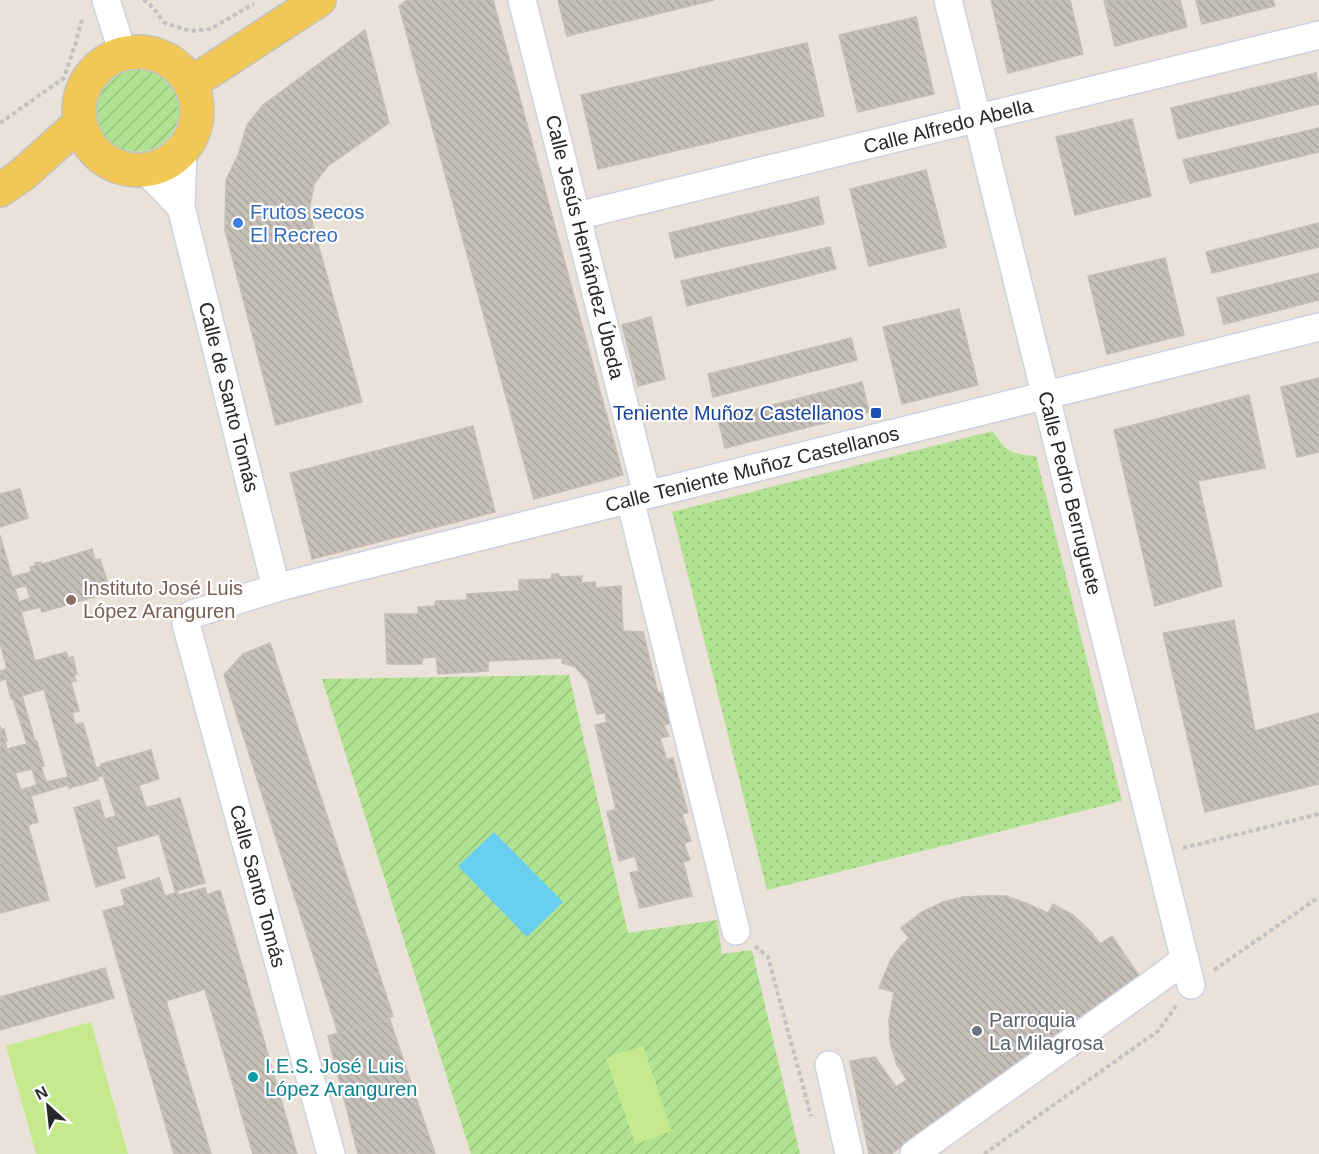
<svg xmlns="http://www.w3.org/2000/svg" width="1319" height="1154" viewBox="0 0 1319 1154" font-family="Arial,sans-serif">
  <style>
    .grass { fill: url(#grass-dots) }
    .garden { fill: url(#garden-furrows) }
    .pitch { fill: #c5ea8e }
    .water { fill: #68cfef }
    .building { fill: url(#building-back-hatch); stroke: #c5beb2; stroke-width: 1.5; fill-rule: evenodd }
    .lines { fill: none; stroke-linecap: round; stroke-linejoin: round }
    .minor-casing { stroke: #cdd1e1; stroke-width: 30 }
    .major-casing { stroke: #c3c3c3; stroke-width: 36 }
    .path { stroke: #c3c3c3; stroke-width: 4; stroke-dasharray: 4.5 3; stroke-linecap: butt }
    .minor { stroke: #fff; stroke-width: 27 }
    .major { stroke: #f1c855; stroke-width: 33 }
    .shop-dot { fill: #3f7fe0; stroke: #fff; stroke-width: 2 }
    .transit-dot { fill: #1a4fb4; stroke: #fff; stroke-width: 2 }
    .education-dot { fill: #8d6e63; stroke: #fff; stroke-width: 2 }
    .worship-dot { fill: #6b7280; stroke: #fff; stroke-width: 2 }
    .culture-dot { fill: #0f9aa8; stroke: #fff; stroke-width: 2 }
    .labels { text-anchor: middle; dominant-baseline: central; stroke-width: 4.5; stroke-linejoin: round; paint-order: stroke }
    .street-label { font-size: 20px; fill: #272727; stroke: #fff }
    .shop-label { font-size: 20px; fill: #366cbe; stroke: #fff; text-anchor: start }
    .transit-label { font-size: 20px; fill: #164399; stroke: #fff; text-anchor: end }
    .education-label { font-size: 20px; fill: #785e54; stroke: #fff; text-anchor: start }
    .worship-label { font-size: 20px; fill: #5b616d; stroke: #fff; text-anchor: start }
    .culture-label { font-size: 20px; fill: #0d838f; stroke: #fff; text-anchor: start }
  </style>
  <defs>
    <pattern id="grass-dots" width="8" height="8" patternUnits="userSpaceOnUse" patternTransform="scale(1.5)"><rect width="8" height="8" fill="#b0e292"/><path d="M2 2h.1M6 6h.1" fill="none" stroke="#97c27e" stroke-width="1.8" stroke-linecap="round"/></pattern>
    <pattern id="garden-furrows" width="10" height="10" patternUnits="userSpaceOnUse" patternTransform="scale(1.5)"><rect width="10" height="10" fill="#b0e292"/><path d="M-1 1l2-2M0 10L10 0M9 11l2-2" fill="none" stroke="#97c27e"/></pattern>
    <pattern id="building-back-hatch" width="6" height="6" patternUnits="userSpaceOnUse" patternTransform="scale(1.5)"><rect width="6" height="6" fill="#c5bfb8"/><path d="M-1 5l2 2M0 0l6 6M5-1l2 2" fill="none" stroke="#a9a49e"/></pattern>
  </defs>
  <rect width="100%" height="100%" fill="#eae2d8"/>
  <!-- grass -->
  <path class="grass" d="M993 431C1006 453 1012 454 1036 456L1122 801 767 890 672 512Z"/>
  <!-- garden -->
  <path class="garden" d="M95 110a42 42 0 1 1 84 0a42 42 0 1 1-84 0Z
    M569 675 628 933 717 920 722 954 752 950 800 1154H471L322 679Z"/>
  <!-- pitch -->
  <path class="pitch" d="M91 1022 128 1154H36L6 1046Z
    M643 1046 672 1131 635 1144 606 1058Z"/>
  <!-- water -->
  <path class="water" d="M494 832 563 902 527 937 458 866Z"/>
  <!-- building -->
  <path class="building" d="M407 0H493L623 475 534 499 399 6Z
    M558 0H714L567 36Z
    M991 0H1070L1083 54 1008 73Z
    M1104 0H1180L1187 27 1115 46Z
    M1196 0H1273L1275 6 1202 24Z
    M916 17 934 94 858 112 839 35Z
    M365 30 389 123 328 166 314 184 309 211 362 402 276 425 225 230 226 180 238 155 247 125 263 105Z
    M807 43 824 116 598 169 581 95Z
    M1316 73 1319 86V104L1178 139 1171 108Z
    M1132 119 1151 196 1075 215 1056 137Z
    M1319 128V152L1190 183 1183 160Z
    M926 170 946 247 869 266 850 189Z
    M818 197 824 224 675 258 669 233Z
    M1319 223V247L1212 273 1206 252Z
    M830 247 836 269 687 306 681 281Z
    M1165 258 1184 335 1107 354 1088 276Z
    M1319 273V300L1224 324 1217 298Z
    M959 309 978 385 902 404 883 327Z
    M651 317 665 379 638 386 622 325Z
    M851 338 857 360 713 397 708 374Z
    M1319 378V452L1297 457 1281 387Z
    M862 382 869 412 725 448 718 419Z
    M1249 395 1265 468 1198 481 1222 586 1155 606 1114 430Z
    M473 426 495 512 312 559 290 473Z
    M20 489 28 518 0 527V494Z
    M0 535 12 577 31 572 30 567 36 565 35 563 40 562 43 564 92 549 95 560 100 559 107 581 101 583 104 594 42 612 40 607 21 612 35 661 66 652 68 658 73 657 77 674 74 676 76 681 71 682 79 711 72 713 75 724 83 723 96 768 102 766 101 764 151 750 159 779 139 785 146 808 180 798 205 883 175 891 159 834 116 847 125 878 96 887 74 808 99 800 105 819 116 816 103 776 97 777 98 780 69 788 68 785 31 796 38 822 28 825 49 900 0 913V726L1 730 4 729 7 741H5L7 749 27 744 13 699H11L6 679 0 681V671L7 669 0 643ZM26 585 30 598 19 602 15 589ZM44 689 68 777 46 782 41 766H44L37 741H35L22 696ZM32 769 37 785 21 790 15 773Z
    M552 574H559V577L582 576 581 583 595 582 596 588 621 586 623 631 643 632 658 693 666 692 671 723 664 725 669 736 660 738 667 760 673 758 688 813 682 814 691 841 684 843 690 860 683 862 692 896 640 908 630 873 639 871 635 856 619 861 607 812 616 809 595 725 607 722 605 713 597 714 587 680 575 667 562 663V658L488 661V671L438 674 436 657 423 658 422 664H387L385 614H418V607L434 606 436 601 467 600V594L519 591V580L551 579Z
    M1234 620 1255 731 1319 713V784L1205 812 1163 633Z
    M270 643 393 1016 338 1033 224 675 243 654Z
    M159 878 165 896 178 892V895L205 888 207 895 220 890 297 1154H253L205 989 166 1001 211 1154H174L103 911 125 905 121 890Z
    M984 896H1006L1028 904 1048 913 1053 904 1073 915 1091 932 1100 944 1112 936 1140 977 891 1154H869L850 1061 875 1057 896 1087 907 1080 897 1065 890 1042 889 1020 894 992 879 988 890 961 900 947 909 938 901 928 922 912 943 902 963 897Z
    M105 968 114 998 0 1030V997Z
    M389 1017 435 1154H358L328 1036Z"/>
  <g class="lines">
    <defs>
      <path id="minor" d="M106 0 123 54
        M522 0 647 495
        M948 0 1191 985
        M183 148 181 207 276 588
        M144 169 181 207
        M577 216 1319 35
        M630 499 736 931
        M829 1065 849 1154
        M331 1154 186 624 187 617 193 614 276 588 314 578 1319 327
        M914 1154 1163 976 1185 959"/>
      <path id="major" d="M79 111a59 59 0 1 1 118 0a59 59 0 1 1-118 0Z
        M190 84 319 0
        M0 190 22 175 80 123"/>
    </defs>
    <!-- minor casing -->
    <use href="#minor" class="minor-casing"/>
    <!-- major casing -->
    <use href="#major" class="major-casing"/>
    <!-- path -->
    <path class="path" d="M143 0 149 3 165 23 191 31 210 29 254 4
      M0 123 64 78 76 42 82 19
      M1183 848 1319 814
      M755 946 768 957 811 1116
      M1214 970 1319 897
      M984 1154 1158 1031 1176 1006"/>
    <!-- minor -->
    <use href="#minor" class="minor"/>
    <!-- major -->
    <use href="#major" class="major"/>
  </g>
  <!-- markers -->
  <circle class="shop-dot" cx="238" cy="223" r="6"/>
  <rect class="transit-dot" x="870" y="407" width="12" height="12" rx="3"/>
  <circle class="education-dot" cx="71" cy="600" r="6"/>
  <circle class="worship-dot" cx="977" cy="1031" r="6"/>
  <circle class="culture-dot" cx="253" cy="1077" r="6"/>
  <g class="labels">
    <!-- street labels -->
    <g class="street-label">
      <text transform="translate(948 126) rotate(-14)">Calle Alfredo Abella</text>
      <text transform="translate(585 247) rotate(76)">Calle Jesús Hernández Úbeda</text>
      <text transform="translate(229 397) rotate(76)">Calle de Santo Tomás</text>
      <text transform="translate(752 469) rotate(-14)">Calle Teniente Muñoz Castellanos</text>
      <text transform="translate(1070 493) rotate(76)">Calle Pedro Berruguete</text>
      <text transform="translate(258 886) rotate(75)">Calle Santo Tomás</text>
    </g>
    <!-- shop labels -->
    <g class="shop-label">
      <text x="250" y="212">Frutos secos<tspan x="250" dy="23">El Recreo</tspan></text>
    </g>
    <!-- transit labels -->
    <g class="transit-label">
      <text x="864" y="413">Teniente Muñoz Castellanos</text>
    </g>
    <!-- education labels -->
    <g class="education-label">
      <text x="83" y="588">Instituto José Luis<tspan x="83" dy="23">López Aranguren</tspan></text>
    </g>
    <!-- worship labels -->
    <g class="worship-label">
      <text x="989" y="1020">Parroquia<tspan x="989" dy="23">La Milagrosa</tspan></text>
    </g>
    <!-- culture labels -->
    <g class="culture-label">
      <text x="265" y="1066">I.E.S. José Luis<tspan x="265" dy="23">López Aranguren</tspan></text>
    </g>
  </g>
  <!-- north arrow -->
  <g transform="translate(48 1106) rotate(333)" stroke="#ffffff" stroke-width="4.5" paint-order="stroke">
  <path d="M0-4.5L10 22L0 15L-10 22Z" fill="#272727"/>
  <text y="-9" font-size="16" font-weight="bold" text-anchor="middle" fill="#272727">N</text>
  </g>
</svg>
